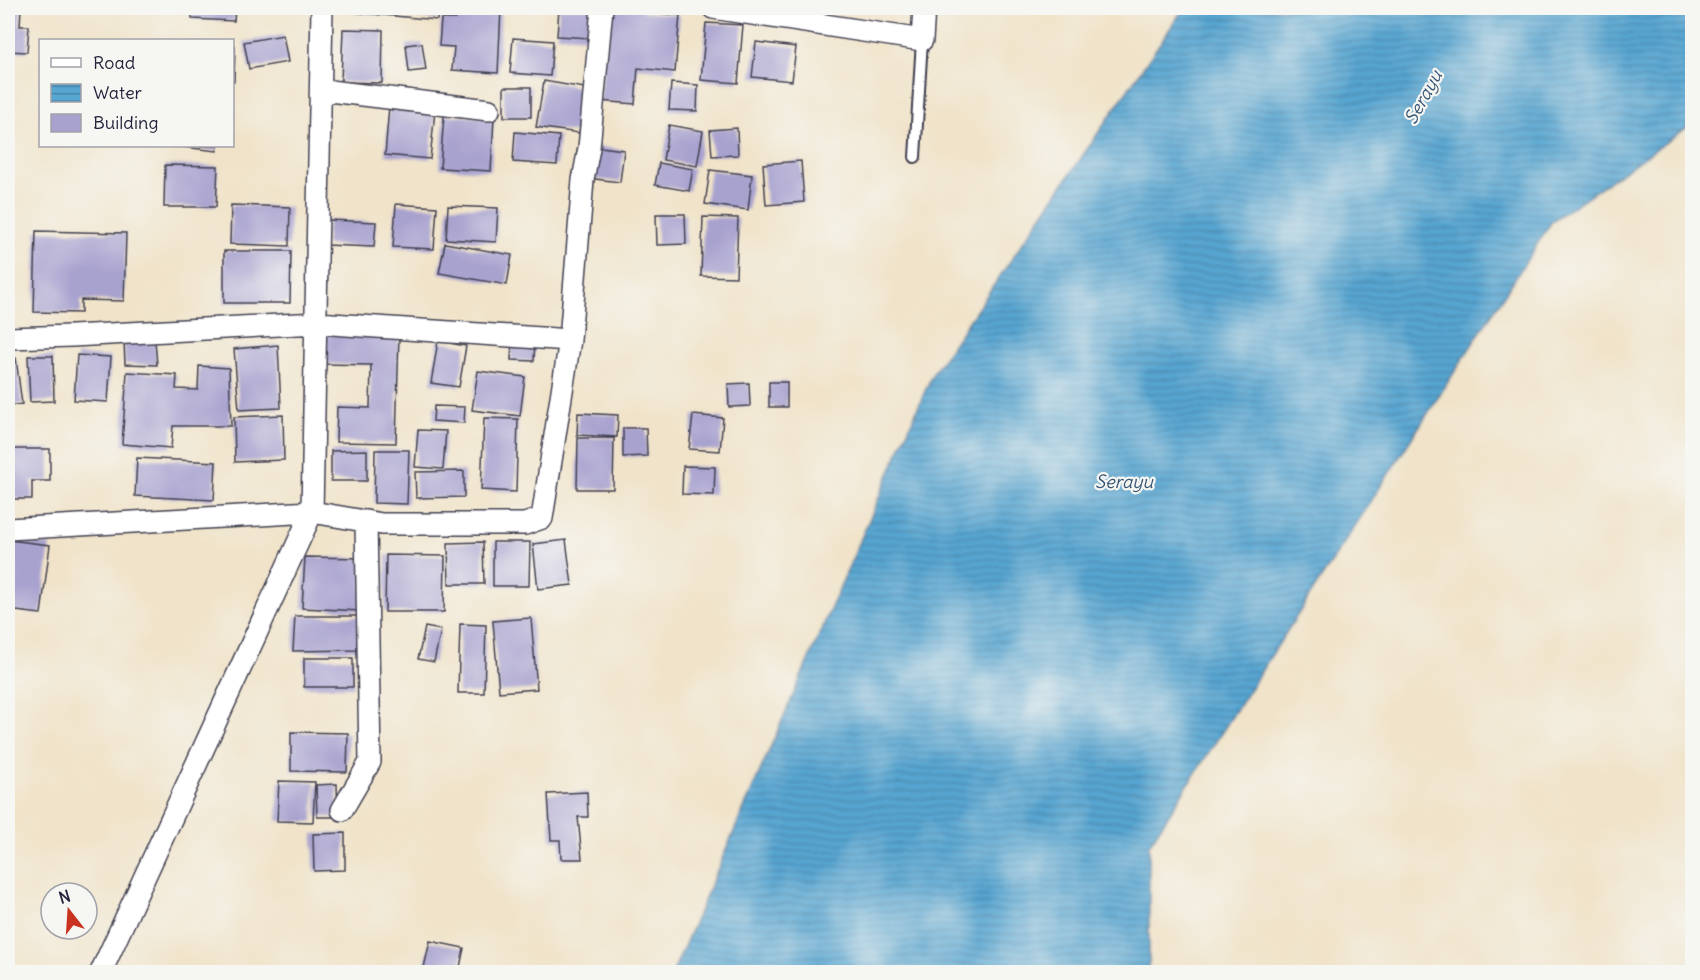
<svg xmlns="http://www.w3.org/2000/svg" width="1700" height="980" viewBox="0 0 1700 980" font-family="Delius,sans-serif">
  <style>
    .water { fill: url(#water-rules); stroke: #3c6486; stroke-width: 1.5 }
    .building { fill: #a8a2cf }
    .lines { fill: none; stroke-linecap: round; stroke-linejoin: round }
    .lane-casing { stroke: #413f50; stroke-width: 14 }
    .street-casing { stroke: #413f50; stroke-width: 24 }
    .lane { stroke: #fff; stroke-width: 10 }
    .street { stroke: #fff; stroke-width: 21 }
    .labels { text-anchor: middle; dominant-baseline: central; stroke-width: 4.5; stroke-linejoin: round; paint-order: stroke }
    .water-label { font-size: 18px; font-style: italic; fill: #375677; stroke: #f6f6f2 }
  </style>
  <defs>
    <pattern id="water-rules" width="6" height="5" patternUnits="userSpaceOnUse" patternTransform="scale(1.5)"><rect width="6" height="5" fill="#57a5d1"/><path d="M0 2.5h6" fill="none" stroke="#4886ab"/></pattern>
  </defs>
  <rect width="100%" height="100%" fill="#f6f6f2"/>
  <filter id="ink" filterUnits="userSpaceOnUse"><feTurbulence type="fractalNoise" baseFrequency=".0167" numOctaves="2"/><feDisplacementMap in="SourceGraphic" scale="12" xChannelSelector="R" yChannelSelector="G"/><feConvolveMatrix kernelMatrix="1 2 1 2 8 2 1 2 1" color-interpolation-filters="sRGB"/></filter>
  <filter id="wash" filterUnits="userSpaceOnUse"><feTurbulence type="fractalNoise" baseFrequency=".008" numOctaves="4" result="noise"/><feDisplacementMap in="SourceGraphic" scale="24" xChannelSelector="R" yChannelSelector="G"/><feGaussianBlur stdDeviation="1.35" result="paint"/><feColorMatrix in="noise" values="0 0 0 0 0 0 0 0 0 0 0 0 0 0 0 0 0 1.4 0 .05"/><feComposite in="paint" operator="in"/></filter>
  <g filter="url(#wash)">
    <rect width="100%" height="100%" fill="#f0e3c9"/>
    <!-- water -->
    <path class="water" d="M1184 8H1692V124L1552 221 1149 845V972H673L932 375Z"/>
    <g id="blocks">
      <!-- building -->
      <path class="building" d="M8 8H21L20 26H29L27 52 8 51Z
        M192 8H235L234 21 192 19Z
        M352 8H438L437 20 352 12Z
        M456 8H501L498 73 452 70 454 47 439 46 441 19H455Z
        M559 8H592L590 38 557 36Z
        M609 8H643V12L680 15 675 72 638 68 635 104 600 101Z
        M706 23 743 25 738 83 701 80Z
        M343 29 383 30 382 83 341 82Z
        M283 35 288 62 249 69 244 42Z
        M513 38 553 41 550 76 510 73Z
        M756 42 796 47 792 81 752 77Z
        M422 43 426 70 409 72 406 45Z
        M232 46H235L234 81H232Z
        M544 81 585 88 579 133 536 127Z
        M671 83 698 85 697 111 669 110Z
        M504 87H531V117H504Z
        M389 106 435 111 430 159 385 155Z
        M444 115 494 118 491 171 440 168Z
        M669 125 703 131 697 166 663 160Z
        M737 128 738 155 712 156 710 130Z
        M515 132 559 136 557 165 513 162Z
        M183 146H218L217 151 183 147Z
        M592 146 624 150 620 182 587 178Z
        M801 161 804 202 766 205 763 164Z
        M659 163 693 169 689 191 655 185Z
        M165 165 218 166 216 207H164Z
        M710 170 752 175 748 210 705 204Z
        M396 204 437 207 434 249 393 247Z
        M231 205 290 207 289 246 230 244Z
        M448 206 498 208 496 242 446 239Z
        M656 214H685L686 244 657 245Z
        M703 217 738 218 736 277 701 276Z
        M328 220 376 222 374 247 326 245Z
        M36 231 126 233 124 301 81 300V313L34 312Z
        M445 243 512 255 507 285 439 273Z
        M224 251H291L290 303H224Z
        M324 332 399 333 396 443 336 442 337 407 370 408 371 365 323 364Z
        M512 339 535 340 534 361 511 360Z
        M155 341 157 365 125 364 124 342Z
        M438 341 466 346 459 387 431 383Z
        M278 345 281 408 239 410 234 349Z
        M77 355 111 357 108 402 74 400Z
        M28 356H53L54 401 30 402Z
        M16 358 22 404 8 406V359Z
        M199 366 229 368 231 426H173L171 448 122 444 127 372 177 375 176 389 198 390Z
        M478 371 525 377 520 416 472 410Z
        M769 382H787V407H769Z
        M749 383 750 406 729 407 728 384Z
        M434 406 465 407 464 423 433 421Z
        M578 413 618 415 617 437 577 435Z
        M283 415 284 460 235 462 234 417Z
        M693 415 723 418 720 451 689 449Z
        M484 418 518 419 516 492 481 490Z
        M623 428H646L647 456 623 457Z
        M418 430 446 431 443 469 415 467Z
        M578 438H614L613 489H577Z
        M8 449H50V481H32V499H8Z
        M367 450V481H331V451Z
        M375 450H409L407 504 374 503Z
        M137 458 216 462 214 500 135 496Z
        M683 466 715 467 714 495 682 494Z
        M464 471V497L416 498 415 472Z
        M8 540 50 545 41 614 8 610Z
        M566 540 572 585 538 589 533 544Z
        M483 542 484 584H449L448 543Z
        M493 542H530L529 586H493Z
        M386 555 445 556 444 612H385Z
        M305 557 363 558 361 611 302 608Z
        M295 616H358L359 650 293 651Z
        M531 618 537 689 499 692 493 621Z
        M460 624 486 625 484 693H458Z
        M425 627 441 630 434 662 418 659Z
        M304 658H353V687H304Z
        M291 732 348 733 347 772 291 771Z
        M279 781 315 782 313 822 277 821Z
        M337 784 338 817H317L316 785Z
        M587 792 588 817H578L582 859H561L560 840H551L548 794Z
        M345 833V870L314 871 313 834Z
        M430 941 464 948 459 972H423Z"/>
    </g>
  </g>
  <g filter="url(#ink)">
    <use href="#blocks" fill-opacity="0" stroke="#413f50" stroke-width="1.5"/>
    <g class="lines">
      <defs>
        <path id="lane" d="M915 157 922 40"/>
        <path id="street" d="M713 8 922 40 924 8
          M321 90 489 110
          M8 338 72 336 317 323 570 340
          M8 529 312 512 382 524H525L542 518 570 340 583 180 589 148 602 8
          M342 810 370 762 366 521
          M101 972 312 512 322 8"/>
      </defs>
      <!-- lane casing -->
      <use href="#lane" class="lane-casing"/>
      <!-- street casing -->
      <use href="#street" class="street-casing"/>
      <!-- lane -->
      <use href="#lane" class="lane"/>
      <!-- street -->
      <use href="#street" class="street"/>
    </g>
  </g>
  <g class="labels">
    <!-- water labels -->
    <g class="water-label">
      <text transform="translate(1423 97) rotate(-61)">Serayu</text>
      <text x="1124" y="481">Serayu</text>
    </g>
  </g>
  <!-- margin -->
  <rect width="1700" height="980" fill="none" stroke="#f6f6f2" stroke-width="30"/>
  <!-- legend -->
  <rect x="39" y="39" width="195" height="108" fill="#f6f6f2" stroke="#a1a1a9" stroke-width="1.5"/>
  <rect x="51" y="58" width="30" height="9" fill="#ffffff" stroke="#a1a1a9" stroke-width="1.5"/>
  <text x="93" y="69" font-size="18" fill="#22223b">Road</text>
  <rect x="51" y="84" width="30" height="18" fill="url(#water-rules)" stroke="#a1a1a9" stroke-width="1.5"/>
  <text x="93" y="99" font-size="18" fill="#22223b">Water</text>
  <rect x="51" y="114" width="30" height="18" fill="#a8a2cf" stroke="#a1a1a9" stroke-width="1.5"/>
  <text x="93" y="129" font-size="18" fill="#22223b">Building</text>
  <!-- north arrow -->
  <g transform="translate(69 911) rotate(343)"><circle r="28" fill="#f6f6f2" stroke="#a1a1a9" stroke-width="1.5"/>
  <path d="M0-4.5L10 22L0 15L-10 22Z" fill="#c8321e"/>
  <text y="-9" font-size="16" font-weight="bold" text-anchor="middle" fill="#22223b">N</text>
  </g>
</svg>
